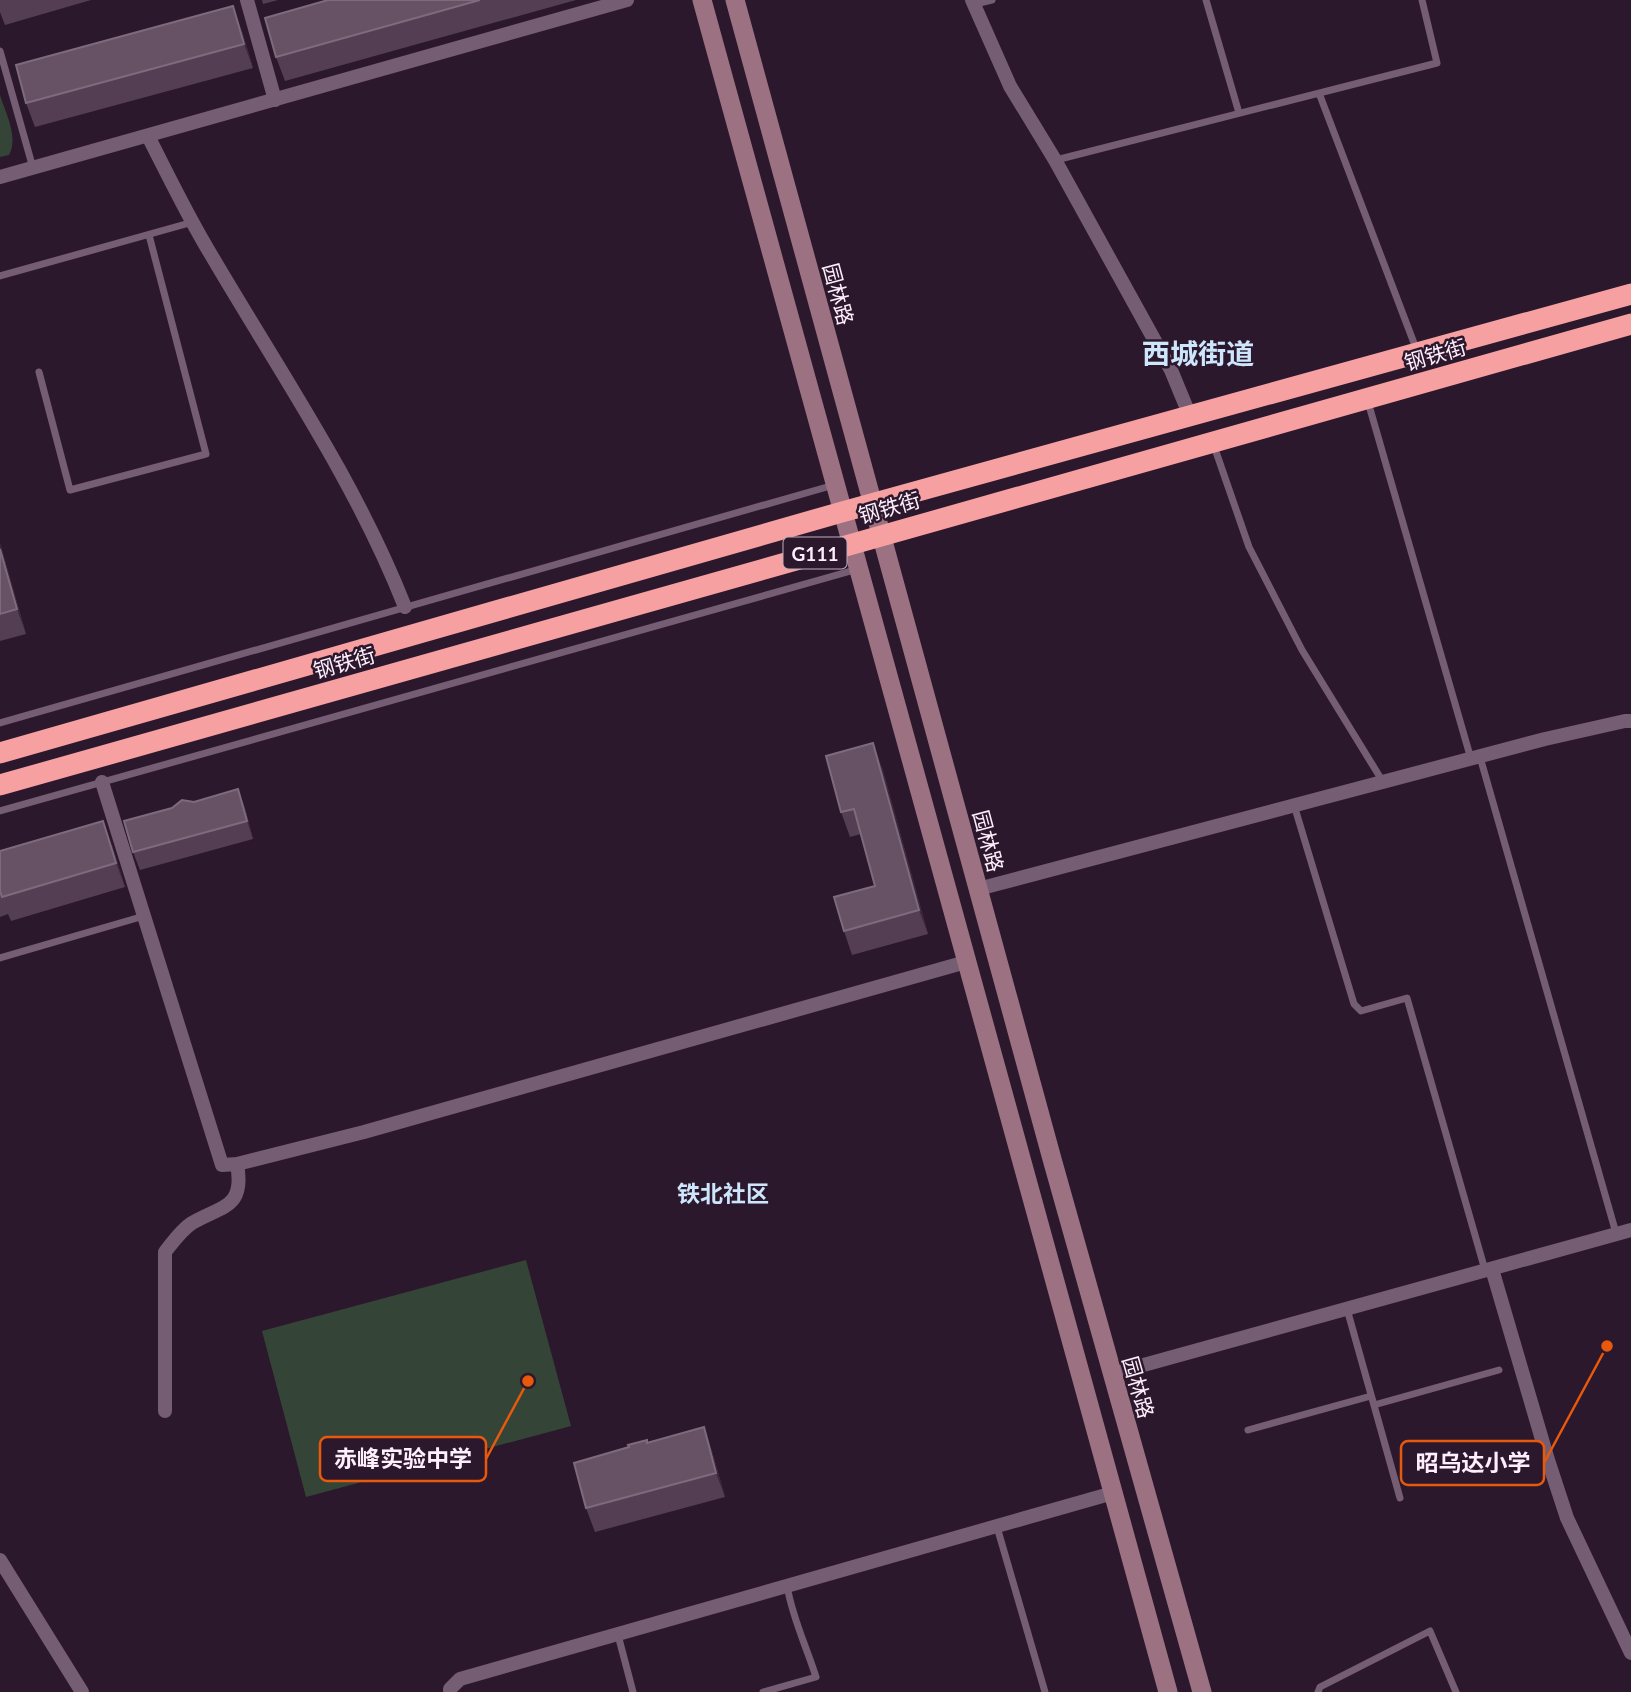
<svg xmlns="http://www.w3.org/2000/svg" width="1631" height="1692" viewBox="0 0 1631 1692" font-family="Lato,'Noto Sans SC',sans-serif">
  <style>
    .green { fill: #344537 }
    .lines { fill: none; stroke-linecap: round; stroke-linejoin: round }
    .lane { stroke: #755d74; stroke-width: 7 }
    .street { stroke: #755d74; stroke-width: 14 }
    .secondary { stroke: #9c7182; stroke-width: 19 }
    .highway { stroke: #f7a0a1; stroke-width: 21 }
    .wall { fill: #543e53 }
    .shaded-wall { fill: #3c273c }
    .building { fill: #665165; stroke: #7e6a7d; stroke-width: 2 }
    .labels { text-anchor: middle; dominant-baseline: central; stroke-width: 5; stroke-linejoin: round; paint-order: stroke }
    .shield { fill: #2c182c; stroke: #bfaebe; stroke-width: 2 }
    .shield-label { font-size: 19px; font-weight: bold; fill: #feeffd }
    .street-label { font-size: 21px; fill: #feeffd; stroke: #2c182c }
    .neighbourhood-label { font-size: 23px; font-weight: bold; fill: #cde6fc; stroke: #2c182c }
    .district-label { font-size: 28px; font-weight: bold; fill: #cde6fc; stroke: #2c182c }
    .leader { fill: none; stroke: #e8590c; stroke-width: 2.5 }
    .callout-dot { fill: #e8590c; stroke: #2c182c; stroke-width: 2.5 }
    .callout { fill: #2c182c; stroke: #e8590c; stroke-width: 2.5 }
    .callout-label { font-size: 23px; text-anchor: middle; font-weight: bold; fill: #feeffd }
  </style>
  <rect width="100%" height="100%" fill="#2c182c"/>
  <!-- green -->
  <path class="green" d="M0 95C5 112 19 137 9 155L0 157Z
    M526 1260 571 1426 306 1497 262 1331Z"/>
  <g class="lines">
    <!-- lane -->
    <path class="lane" d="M1206 0 1239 113
      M975 4 992 0
      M0 51 33 168
      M1319 93 1417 351
      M1056 160 1437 63 1422 0
      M0 276 193 222
      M39 372 70 490 206 454 149 235
      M1368 402 1471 759
      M1214 446 1249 547 1302 650 1383 782
      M0 723 834 485
      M1480 757 1616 1233
      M1294 805 1354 1004 1361 1011 1407 998 1485 1270
      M0 811 858 569
      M0 958 144 916
      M1347 1309 1400 1498
      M1374 1405 1499 1370
      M1248 1430 1371 1396
      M997 1527 1045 1692
      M618 1635 633 1692
      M763 1692 816 1677C806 1645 793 1620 787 1586
      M1318 1692 1320 1687 1430 1631 1456 1692"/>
    <!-- street -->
    <path class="street" d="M247 0 275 100
      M972 0 1010 86 1055 160 1171 370 1190 416
      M148 136C168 175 187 215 210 253 279 371 355 480 405 607
      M0 177 627 0
      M102 782 222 1165 237 1164 364 1132 966 962
      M978 889 1545 739 1625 721H1631
      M1492 1269 1548 1460 1567 1518 1631 1653
      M1111 1374 1631 1230
      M165 1411V1252C173 1242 181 1230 192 1223 223 1205 245 1208 237 1164
      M0 1560 82 1692
      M450 1692V1689L460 1679 1113 1493"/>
    <!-- secondary -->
    <path class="secondary" d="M702 0 1168 1692
      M735 0 1052 1159 1202 1692"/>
    <!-- highway -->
    <path class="highway" d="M0 753 842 512 1631 294
      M0 785 1631 324"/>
  </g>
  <!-- wall -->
  <path class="wall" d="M0 0H91L5 25 0 12Z
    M262 0H278L263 4Z
    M328 0H576L285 81 276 57Z
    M242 31 253 68 35 127 26 103Z
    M0 543 26 634 0 641Z
    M882 767 928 934 852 955 844 931 875 886 861 834 850 837 841 812Z
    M238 789 245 808 253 839 140 870 133 852Z
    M112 845 125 887 11 921 8 914 0 917V851Z
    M704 1427 712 1451 725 1497 595 1532 586 1508 648 1442Z"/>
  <!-- shaded-wall -->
  <path class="shaded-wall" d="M233 6 242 31 253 68 244 44Z
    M0 543 26 634 17 609 0 549Z
    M873 743 882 767 928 934 919 910Z
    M238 789 245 808 253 839 247 821Z
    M103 821 112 845 125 887 116 863Z
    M704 1427 712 1451 725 1497 716 1473Z"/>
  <!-- building -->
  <path class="building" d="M328 0H480L276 57 265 18Z
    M233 6 244 44 26 103 16 65Z
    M0 549 17 609 0 614Z
    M873 743 919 910 844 931 834 897 875 886 854 809 841 812 826 756Z
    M238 789 247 821 133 852 124 821 172 808 182 800 194 802Z
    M103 821 116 863 2 897 0 891V851Z
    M704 1427 716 1473 586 1508 574 1463 629 1447 628 1445 647 1440V1443Z"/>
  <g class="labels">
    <!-- shield labels -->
    <rect class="shield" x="783.5" y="537.5" width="63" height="31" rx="5"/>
    <g class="shield-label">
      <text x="815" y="553">G111</text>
    </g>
    <!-- street labels -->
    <g class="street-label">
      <text transform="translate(839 294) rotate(75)">园林路</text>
      <text transform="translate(1435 354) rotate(-16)">钢铁街</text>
      <text transform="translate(889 507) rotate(-16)">钢铁街</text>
      <text transform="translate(344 662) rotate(-16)">钢铁街</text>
      <text transform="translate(989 841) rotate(75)">园林路</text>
      <text transform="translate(1139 1387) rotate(74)">园林路</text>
    </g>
    <!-- neighbourhood labels -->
    <g class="neighbourhood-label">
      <text x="723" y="1193">铁北社区</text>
    </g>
    <!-- district labels -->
    <g class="district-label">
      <text x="1198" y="353">西城街道</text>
    </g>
  </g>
  <!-- callouts -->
  <path class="leader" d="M528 1381L486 1459M1607 1346L1544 1463"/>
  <g class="callout-dot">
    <circle cx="528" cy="1381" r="7"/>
    <circle cx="1607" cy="1346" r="7"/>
  </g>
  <g class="callout">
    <rect x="320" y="1437" width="166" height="44" rx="7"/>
    <rect x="1401" y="1441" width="143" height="44" rx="7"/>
  </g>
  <g class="callout-label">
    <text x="403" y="1467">赤峰实验中学</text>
    <text x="1473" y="1471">昭乌达小学</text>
  </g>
</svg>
